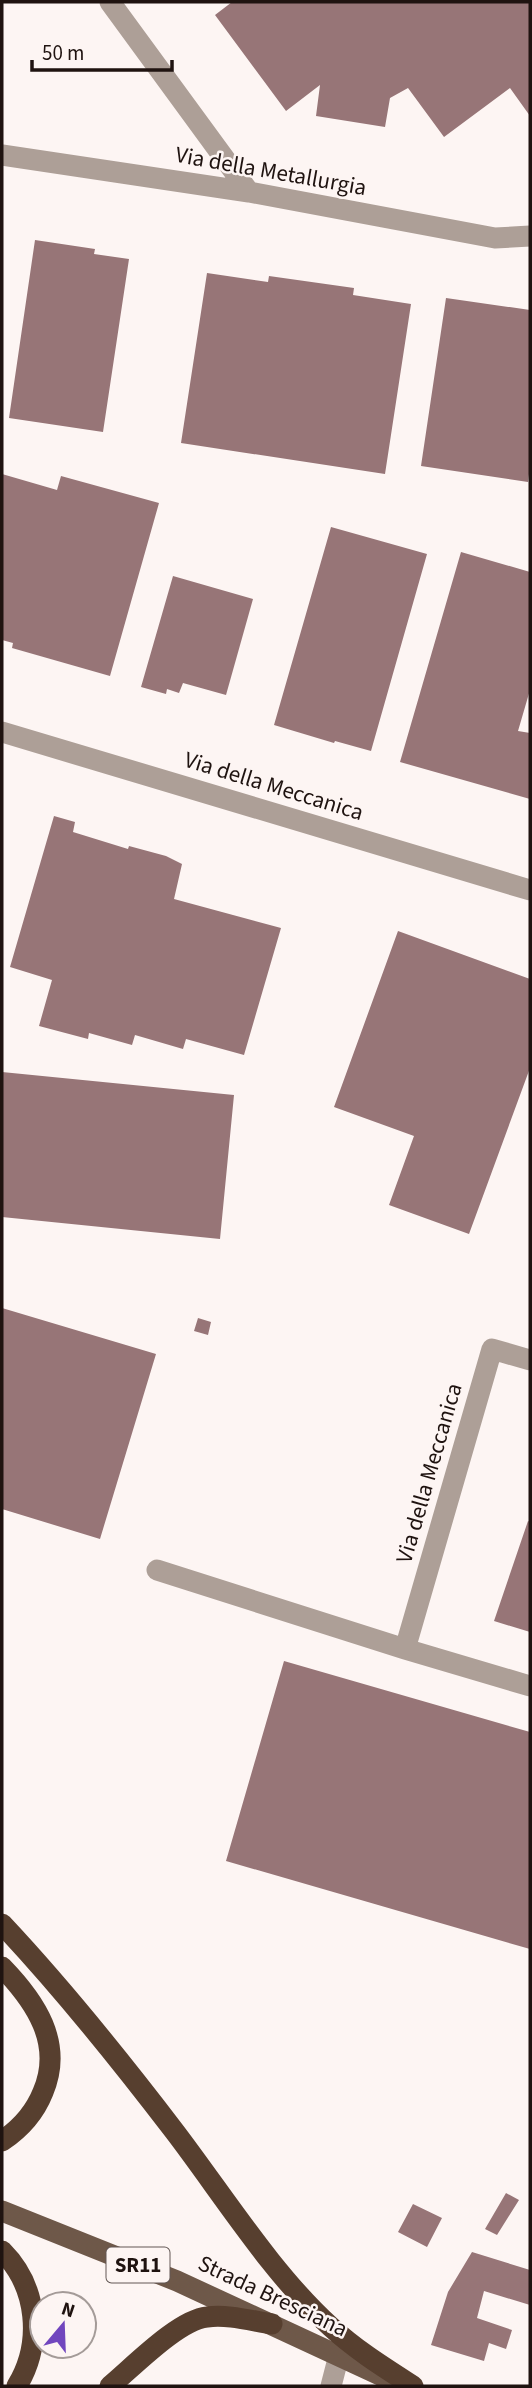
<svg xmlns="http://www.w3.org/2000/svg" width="532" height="2388" viewBox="0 0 532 2388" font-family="'Source Sans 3',sans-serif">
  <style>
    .building { fill: #977577 }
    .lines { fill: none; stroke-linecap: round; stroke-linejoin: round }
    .minor { stroke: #ad9f97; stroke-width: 21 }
    .major { stroke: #6e5849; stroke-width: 21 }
    .highway { stroke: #573f2f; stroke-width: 21 }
    .labels { text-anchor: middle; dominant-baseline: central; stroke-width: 5; stroke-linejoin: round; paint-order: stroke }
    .shield { fill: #fdf5f3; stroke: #625754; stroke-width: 2 }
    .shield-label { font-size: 21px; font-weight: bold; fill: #1f1310 }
    .street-label { font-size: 23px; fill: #1f1310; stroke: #fdf5f3 }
  </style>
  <rect width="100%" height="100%" fill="#fdf5f3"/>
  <!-- building -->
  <path class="building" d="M232 2H530V116L510 88 444 137 408 88 390 98 385 127 316 116 320 85 286 111 215 15Z
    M35 240 95 249 94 254 129 259 103 432 9 418Z
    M207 273 268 282 269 276 354 288 353 295 411 304 385 474 181 443Z
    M446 298 530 310V466L528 482 421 466Z
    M2 474 57 490 61 476 159 503 110 676 12 648 13 643 2 640Z
    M331 527 427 554 371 751 335 741 334 743 274 725Z
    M461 552 530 572V690L518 731 530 733V799L400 762Z
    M173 576 253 599 226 695 183 683 179 693 167 689 166 694 141 687Z
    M54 816 75 822 73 832 128 849 129 846 166 856 182 864 174 899 281 928 244 1055 186 1039 183 1049 135 1035 132 1045 89 1033 88 1039 39 1026 52 980 10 967Z
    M398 931 530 979V1068L469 1234 389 1205 414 1136 334 1107Z
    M2 1072 234 1095 220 1239 2 1217Z
    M2 1308 156 1354 100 1539 2 1509Z
    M198 1318 211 1322 208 1335 194 1331Z
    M528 1521 530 1522V1632L494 1621Z
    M284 1661 530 1732V1949L226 1861Z
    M506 2193 519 2200 497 2235 485 2229Z
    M413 2204 442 2218 427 2247 398 2232Z
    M472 2252 530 2270V2305L484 2291 477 2318 512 2330 506 2349 489 2343 484 2361 431 2345 448 2292Z"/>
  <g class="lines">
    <!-- minor -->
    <path class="minor" d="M110 2 249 192
      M2 155 249 192 495 238 530 236
      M2 732 530 890
      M157 1570 405 1649 530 1686
      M405 1649 492 1349 530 1360
      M331 2386 339 2355"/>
    <!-- major -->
    <path class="major" d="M2 2211 177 2281 395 2382"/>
    <!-- highway -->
    <path class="highway" d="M2 1924C64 1990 120 2060 175 2132 223 2195 273 2275 331 2327 356 2350 385 2368 413 2386
      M2 1967C35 2001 64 2043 43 2092 35 2112 20 2129 2 2141
      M2 2251C38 2287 43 2343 17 2386
      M110 2386C133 2367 178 2320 207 2317 228 2314 252 2321 272 2324"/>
  </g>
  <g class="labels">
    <!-- shield labels -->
    <rect class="shield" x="106.5" y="2247.5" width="63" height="35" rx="5"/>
    <g class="shield-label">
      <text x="138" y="2265">SR11</text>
    </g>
    <!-- street labels -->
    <g class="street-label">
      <text transform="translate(271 171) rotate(10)">Via della Metallurgia</text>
      <text transform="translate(274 786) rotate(17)">Via della Meccanica</text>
      <text transform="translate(429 1473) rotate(-74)">Via della Meccanica</text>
      <text transform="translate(273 2296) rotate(25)">Strada Bresciana</text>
    </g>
  </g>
  <!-- border -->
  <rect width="532" height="2388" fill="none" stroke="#1f1310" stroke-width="7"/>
  <!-- north arrow -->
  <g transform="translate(63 2325) rotate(19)"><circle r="33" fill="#fdf5f3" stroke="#a49b98" stroke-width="2"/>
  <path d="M0-5L12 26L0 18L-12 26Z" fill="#7146be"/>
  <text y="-10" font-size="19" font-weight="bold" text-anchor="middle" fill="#1f1310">N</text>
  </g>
  <!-- scale -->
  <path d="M32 60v10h140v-10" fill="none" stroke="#1f1310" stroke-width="3.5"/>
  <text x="42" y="60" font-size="21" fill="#1f1310" stroke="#fdf5f3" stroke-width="5" paint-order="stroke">50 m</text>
</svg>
